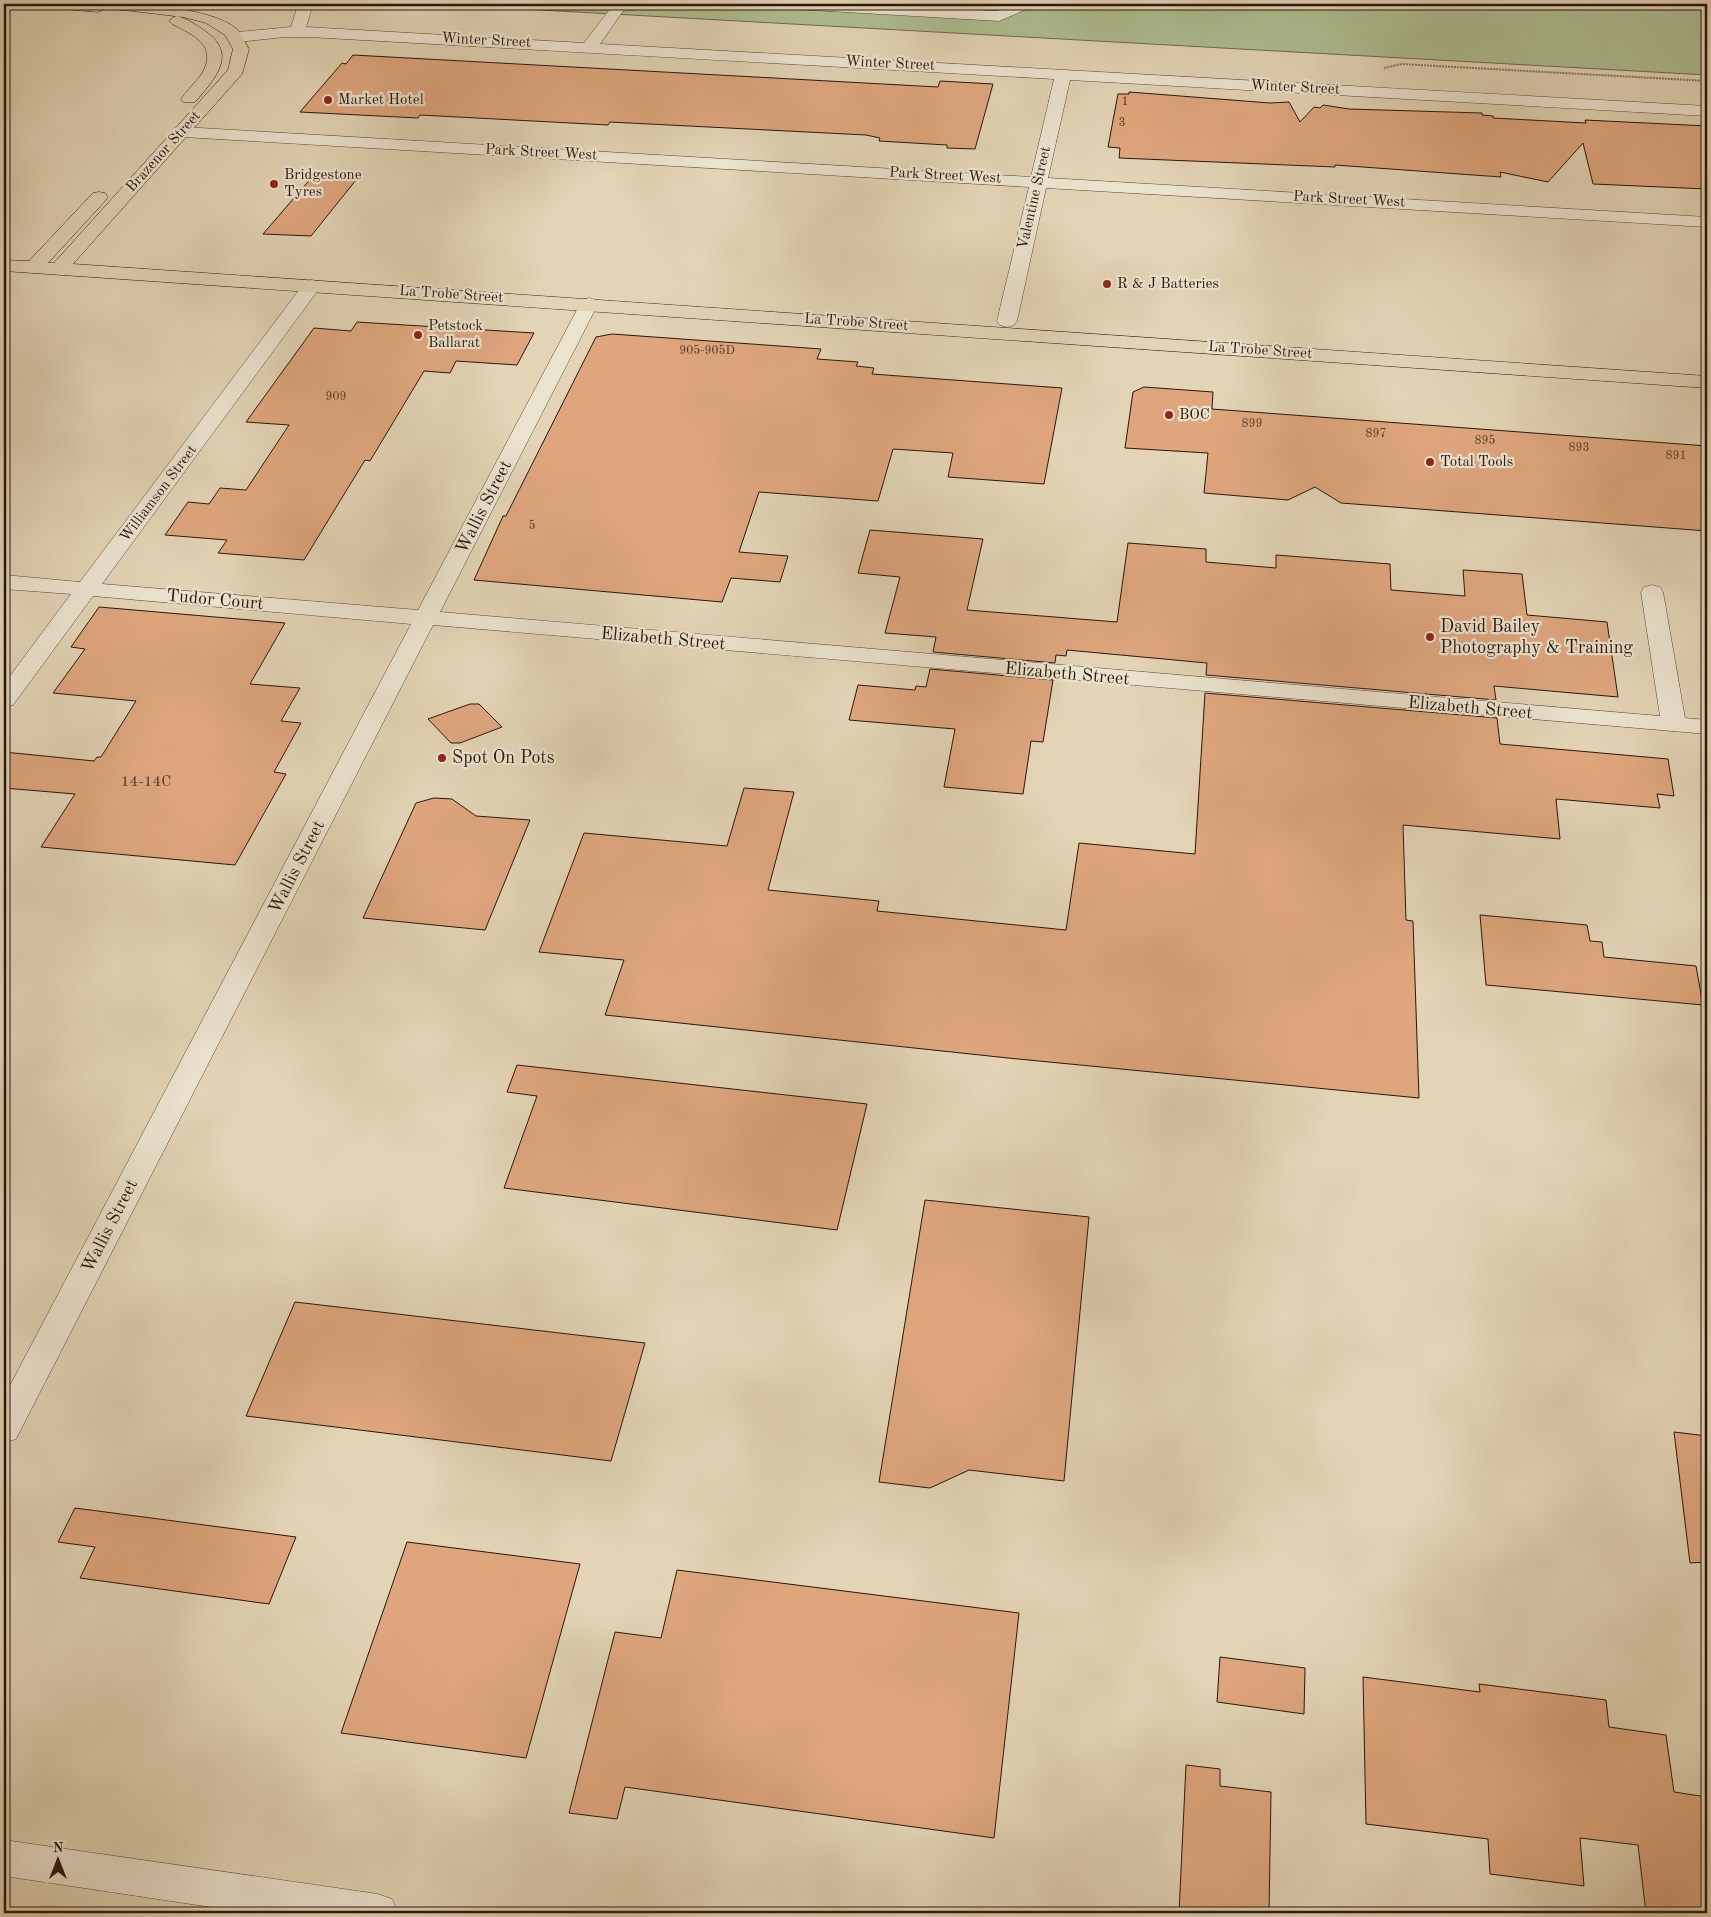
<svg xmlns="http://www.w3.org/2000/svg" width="1711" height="1917" viewBox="0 0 1711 1917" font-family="'Old Standard TT',serif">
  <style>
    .green { fill: #aebe91; stroke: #6c6a50 }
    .building { fill: #dfa67e; stroke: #29160e }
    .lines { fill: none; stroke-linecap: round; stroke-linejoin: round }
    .minor-casing { stroke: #574638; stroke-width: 1 }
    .major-casing { stroke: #29160e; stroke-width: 1 }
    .path { stroke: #29160e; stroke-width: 2; stroke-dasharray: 0.5 1; stroke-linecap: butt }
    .minor { fill: #ece3cf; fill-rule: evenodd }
    .major { fill: #e2d4b5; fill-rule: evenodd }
    .poi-dot { fill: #8f2418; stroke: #ece3cf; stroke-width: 2 }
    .labels { text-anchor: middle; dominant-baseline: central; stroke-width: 4.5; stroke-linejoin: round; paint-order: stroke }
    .far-number-label { font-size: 12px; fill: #563a2a }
    .far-street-label { font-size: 15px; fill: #29160e; stroke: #ece3cf }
    .far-poi-label { font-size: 15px; fill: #29160e; stroke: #ece3cf; text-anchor: start }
    .number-label { font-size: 15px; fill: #563a2a }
    .street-label { font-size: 18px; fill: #29160e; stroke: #ece3cf }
    .poi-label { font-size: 18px; fill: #29160e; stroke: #ece3cf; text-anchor: start }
  </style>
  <rect width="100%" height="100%" fill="#e2d4b5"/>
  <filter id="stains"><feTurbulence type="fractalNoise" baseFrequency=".004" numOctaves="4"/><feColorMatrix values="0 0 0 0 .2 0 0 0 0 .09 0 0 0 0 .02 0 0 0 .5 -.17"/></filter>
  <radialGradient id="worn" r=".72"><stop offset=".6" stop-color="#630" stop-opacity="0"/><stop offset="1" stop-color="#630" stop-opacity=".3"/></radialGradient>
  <!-- green -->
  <path class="green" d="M433 4H1707V75Z"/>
  <!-- building -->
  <path class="building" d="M353 55 938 87 940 81 993 84 975 149 947 148V145L879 141 880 138 866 135 787 131 610 122 608 125 420 115 418 118 300 112 342 63 346 64Z
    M1129 92 1270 103 1289 102 1300 122 1314 107 1320 108 1323 105 1349 109 1482 113V115L1493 116V118L1586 123 1585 120 1707 126V189L1593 184 1583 143 1548 182 1500 172 1501 177 1335 165V167L1119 158 1120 148 1108 147 1118 94H1129Z
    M319 172 360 175 311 236 263 234 313 176H316Z
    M357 322 534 333 517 365 456 361 450 373 424 371 370 461 365 460 304 560 218 553 227 540 165 535 188 502 209 504 220 488 246 490 289 425 246 422 314 328 351 331Z
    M612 334 821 349 817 359 858 362 856 366 874 368 872 374 1062 388 1044 484 948 477 953 453 893 449 878 501 759 492 739 552 788 556 780 582 731 578 722 602 474 580 503 516H506L596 337Z
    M1144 387 1213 392 1212 409 1707 446V531L1341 503 1315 487 1288 500 1204 493 1208 453 1125 448 1133 392Z
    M870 530 983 539 967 610 1117 622 1128 543 1206 549V562L1276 568V555L1390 564 1391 590 1465 596 1463 570 1522 574 1527 615 1607 622 1618 697 1494 686 1496 700 1206 675 1207 663 1067 650 1066 656 1056 655 1055 663 933 652 936 637 885 633 900 577 858 573Z
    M99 607 285 623 250 684 300 688 281 721 301 723 274 772 286 774 235 865 41 847 75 794 4 788V752L94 761 97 757H101L136 701 53 693 85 649 71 647Z
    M930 669 1053 680 1043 742 1031 741 1023 794 944 787 955 729 849 720 858 685 915 690 916 686 926 687Z
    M1205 693 1497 718 1500 744 1668 759 1674 796 1657 794 1660 808 1556 799 1560 839 1403 825 1406 920 1413 921 1419 1098 1008 1058 605 1015 624 960 539 952 584 833 727 846 744 788 794 792 768 890 879 901 877 911 1066 930 1079 843 1195 854Z
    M470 704H479L502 727 460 743H451L428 719Z
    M434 798 452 799 476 816 530 820 485 930 363 918 416 803Z
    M1480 915 1587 925 1590 941 1602 942 1604 957 1696 966 1703 1005 1486 985Z
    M517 1065 867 1104 837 1230 504 1188 537 1096 507 1092Z
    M925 1200 1089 1217 1064 1481 969 1470 930 1488 879 1482Z
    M295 1302 645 1343 611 1461 246 1416Z
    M1674 1432 1707 1436V1562L1690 1563Z
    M75 1508 296 1537 269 1604 80 1578 95 1547 58 1542Z
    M407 1542 580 1564 526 1758 341 1733Z
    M677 1570 1019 1613 994 1838 625 1787 617 1819 569 1813 615 1632 661 1638Z
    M1220 1657 1305 1668 1304 1714 1217 1702Z
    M1363 1677 1480 1692 1479 1684 1606 1700 1609 1727 1666 1735 1674 1792 1707 1797V1913H1646L1638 1845 1580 1838 1584 1886 1490 1874 1488 1839 1366 1824Z
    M1186 1765 1220 1769V1786L1271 1792 1269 1913H1179Z"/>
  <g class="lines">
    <defs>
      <path id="minor" d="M302 4H316L311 11 306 27 584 43 614 4H657L655 7 623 11 600 44 1707 106V116L1070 80 1048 178 1707 217V227L1046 188 1017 321 1014 325 1007 327 1000 325 997 321 1029 187 183 137 177 136 175 132 177 128 183 127 1031 177 1054 79 309 37H285L238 42 233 40 230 37 233 34 238 32 291 27 296 11Z
        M771 4H856L997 11 1015 4H1034L1032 7 999 21 778 8 773 7Z
        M312 280 319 282 321 286 102 584 418 610 580 304 582 300 589 298 596 300 598 304 440 612 1660 716 1641 592 1644 587 1652 585 1660 587 1663 592 1685 718 1707 720V734L433 625 16 1439 4 1443V1397L411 624 93 596 13 705 4 707V684L71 594 4 589V575L80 582 305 282Z
        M4 1840 378 1894 392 1899 398 1913H251L4 1876Z"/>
      <path id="major" d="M47 4C94 4 202 0 237 29 242 34 245 43 249 49L242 74 73 264 1707 376V388L4 271V260L29 261 93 193 99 192 105 193 108 197 105 201 48 263H54L228 70 233 49 225 35 206 23 183 17 124 10 105 9 98 12 54 8 49 7Z
        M177 16C187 19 197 25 205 31 239 54 214 80 195 102H183L181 99C187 90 195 83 201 75 219 46 194 35 172 24L169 21 172 18Z"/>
    </defs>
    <!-- minor casing -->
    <use href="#minor" class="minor-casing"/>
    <!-- major casing -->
    <use href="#major" class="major-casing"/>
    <!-- path -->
    <path class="path" d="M235 6 276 9
      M1384 68 1401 64 1707 81"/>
    <!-- minor -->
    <use href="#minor" class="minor"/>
    <!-- major -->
    <use href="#major" class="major"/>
  </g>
  <!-- markers -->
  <g class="poi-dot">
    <circle cx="328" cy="100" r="5"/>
    <circle cx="274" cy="184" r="5"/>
    <circle cx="1107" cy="284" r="5"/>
    <circle cx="418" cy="335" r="5"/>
    <circle cx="1169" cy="415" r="5"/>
    <circle cx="1430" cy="462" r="5"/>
    <circle cx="1430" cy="637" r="5"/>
    <circle cx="442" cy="758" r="5"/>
  </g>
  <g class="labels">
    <!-- far-number labels -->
    <g class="far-number-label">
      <text x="1125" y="102">1</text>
      <text x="1122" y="123">3</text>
      <text x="707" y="351">905-905D</text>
      <text x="336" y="397">909</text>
      <text x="1252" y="424">899</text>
      <text x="1376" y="434">897</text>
      <text x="1485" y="441">895</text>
      <text x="1579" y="448">893</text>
      <text x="1676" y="456">891</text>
      <text x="532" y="526">5</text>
    </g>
    <!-- far-street labels -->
    <g class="far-street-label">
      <text transform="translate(486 41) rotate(3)">Winter Street</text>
      <text transform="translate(890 64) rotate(3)">Winter Street</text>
      <text transform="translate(1295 88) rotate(3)">Winter Street</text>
      <text transform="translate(164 152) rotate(-48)">Brazenor Street</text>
      <text transform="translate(541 153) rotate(3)">Park Street West</text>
      <text transform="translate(945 176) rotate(3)">Park Street West</text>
      <text transform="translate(1035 198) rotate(-77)">Valentine Street</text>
      <text transform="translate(1349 200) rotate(3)">Park Street West</text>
      <text transform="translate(451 295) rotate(4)">La Trobe Street</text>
      <text transform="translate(856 323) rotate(4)">La Trobe Street</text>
      <text transform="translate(1260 351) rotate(4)">La Trobe Street</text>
      <text transform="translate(159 494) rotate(-53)">Williamson Street</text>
    </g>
    <!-- far-poi labels -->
    <g class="far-poi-label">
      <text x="338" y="100">Market Hotel</text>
      <text x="284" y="175">Bridgestone<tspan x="284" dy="17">Tyres</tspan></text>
      <text x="1117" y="284">R &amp; J Batteries</text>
      <text x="428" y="326">Petstock<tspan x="428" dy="17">Ballarat</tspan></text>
      <text x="1179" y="415">BOC</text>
      <text x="1440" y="462">Total Tools</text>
    </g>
    <!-- number labels -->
    <g class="number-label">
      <text x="146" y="782">14-14C</text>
    </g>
    <!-- street labels -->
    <g class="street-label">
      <text transform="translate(484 507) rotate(-63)">Wallis Street</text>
      <text transform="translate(215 600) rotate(5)">Tudor Court</text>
      <text transform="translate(663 639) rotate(5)">Elizabeth Street</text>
      <text transform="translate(1067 674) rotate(5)">Elizabeth Street</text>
      <text transform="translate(1470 708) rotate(5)">Elizabeth Street</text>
      <text transform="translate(297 867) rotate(-63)">Wallis Street</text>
      <text transform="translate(110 1226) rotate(-63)">Wallis Street</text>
    </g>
    <!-- poi labels -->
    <g class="poi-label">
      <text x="1440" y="627">David Bailey<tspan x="1440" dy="21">Photography &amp; Training</tspan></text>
      <text x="452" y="758">Spot On Pots</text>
    </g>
  </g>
  <!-- margin -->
  <rect width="1711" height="1917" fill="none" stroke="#e2d4b5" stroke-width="20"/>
  <rect x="5" y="5" width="1701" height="1907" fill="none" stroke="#29160e" stroke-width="2.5"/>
  <rect x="10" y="10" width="1691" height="1897" fill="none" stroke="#29160e"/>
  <!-- north arrow -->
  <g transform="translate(58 1860)" stroke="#ece3cf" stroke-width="4" paint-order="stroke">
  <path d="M0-4L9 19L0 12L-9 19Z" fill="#29160e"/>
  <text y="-8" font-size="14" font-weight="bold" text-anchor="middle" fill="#29160e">N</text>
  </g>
  <rect width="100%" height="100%" filter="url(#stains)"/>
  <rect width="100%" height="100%" fill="url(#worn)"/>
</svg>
